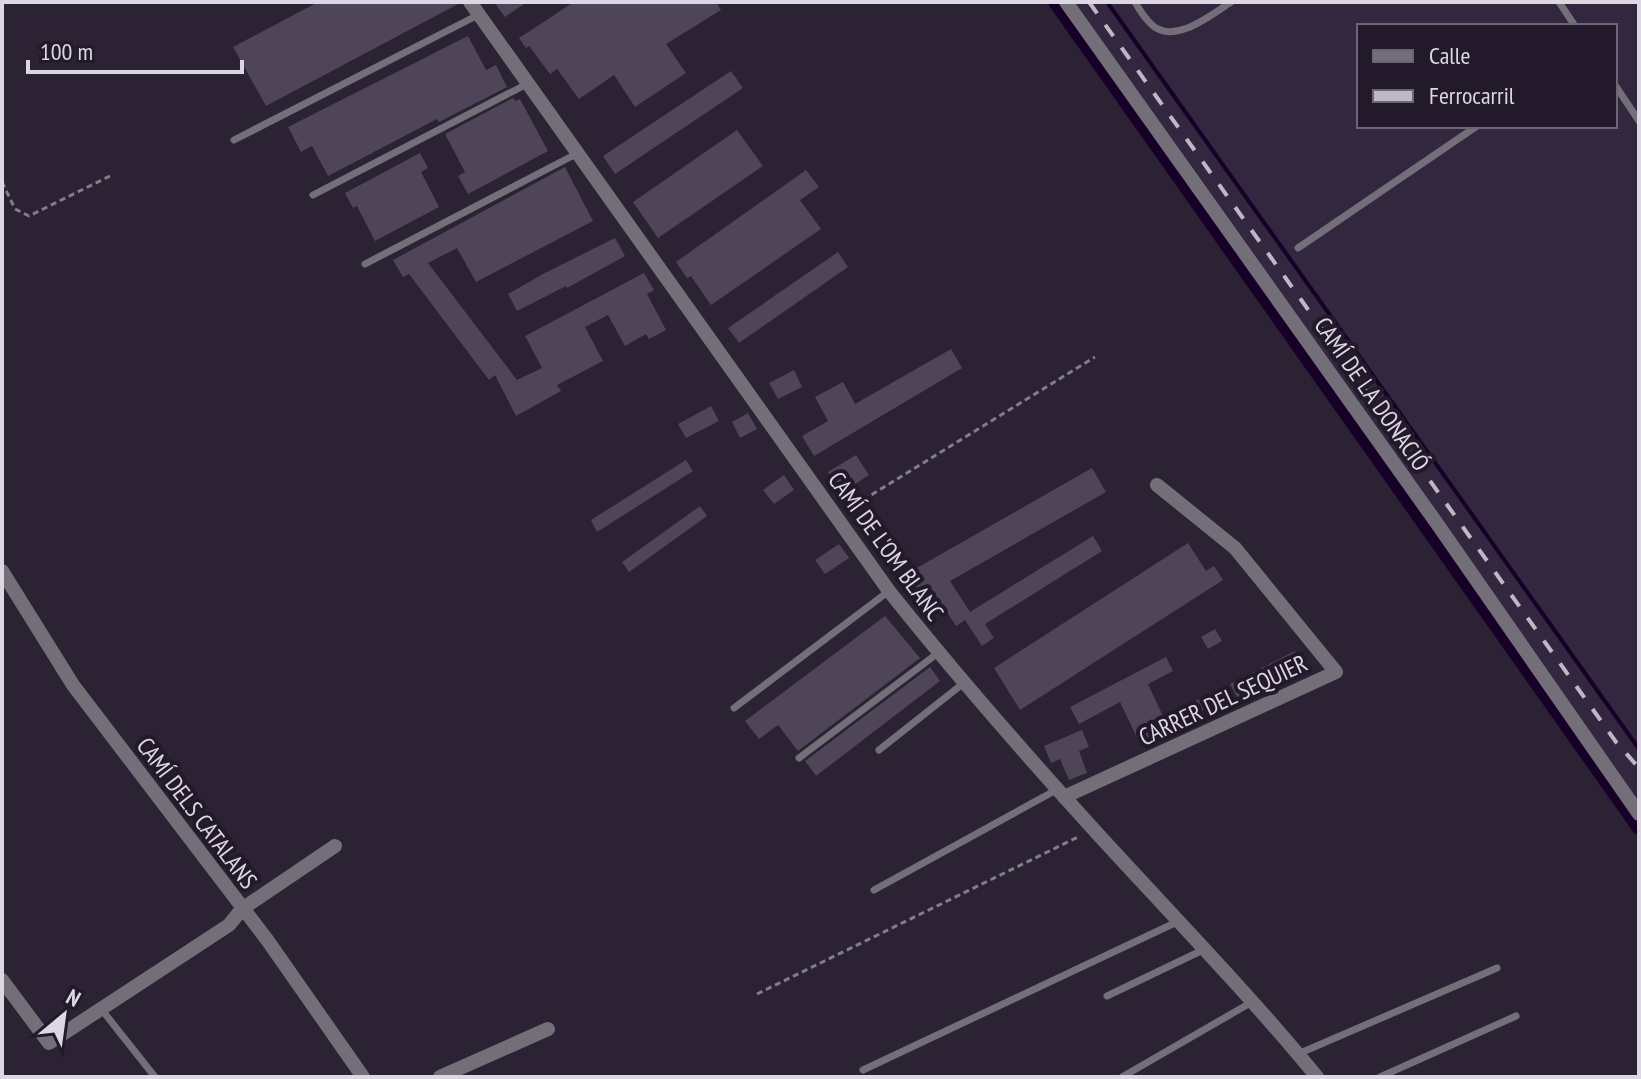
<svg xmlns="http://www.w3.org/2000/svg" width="1641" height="1079" viewBox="0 0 1641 1079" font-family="'PT Sans Narrow',sans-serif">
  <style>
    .built { fill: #33273f; fill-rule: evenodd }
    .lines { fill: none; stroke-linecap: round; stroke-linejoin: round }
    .stream { stroke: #160027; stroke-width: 4 }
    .canal { stroke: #160027; stroke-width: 14 }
    .building { fill: #4e4558 }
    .path { stroke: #837d8b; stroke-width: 3; stroke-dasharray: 6 4; stroke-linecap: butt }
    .lane { stroke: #736f78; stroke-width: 7 }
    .street { stroke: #736f78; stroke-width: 14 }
    .rail { stroke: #beb8c4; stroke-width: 4; stroke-dasharray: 14 14; stroke-linecap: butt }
    .labels { text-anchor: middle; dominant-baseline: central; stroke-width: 8; stroke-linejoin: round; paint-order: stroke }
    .street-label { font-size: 24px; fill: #dcd7e2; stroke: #22192a }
  </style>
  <rect width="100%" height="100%" fill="#2b2334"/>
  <!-- built -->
  <path class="built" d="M1056 2H1639V814ZM1359 26H1615V126H1359Z"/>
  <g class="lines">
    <!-- stream -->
    <path class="stream" d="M1107 2 1639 749"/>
    <!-- canal -->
    <path class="canal" d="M1055 2 1639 828"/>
  </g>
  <!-- building -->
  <path class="building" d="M318 2H460V3L266 106 233 47Z
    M494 2H527L505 17Z
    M574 2H716L721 10 666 44 686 73 635 107 614 75 579 99 557 69 550 74 529 46 526 48 519 38Z
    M468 36 486 70 496 65 507 87 439 122 437 119 328 176 312 146 301 152 288 127Z
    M731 71 743 88 615 174 603 156Z
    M513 98 515 101 520 99 548 151 468 194 458 176 465 172 445 134Z
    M737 130 763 166 658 238 633 202Z
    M420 153 428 168 421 172 439 207 375 241 357 206 353 208 345 193Z
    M565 167 593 221 476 282 457 248 428 263 517 380 542 368 525 336 644 273 654 290 647 294 666 330 649 339 646 334 625 346 608 315 585 327 603 361 557 385 561 391 516 416 495 375 489 380 409 274 403 277 393 260Z
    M806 170 819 187 800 200 821 229 711 305 691 276 687 278 676 262Z
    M615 238 625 256 567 288 566 286 517 311 508 294 543 274Z
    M838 252 848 267 739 343 728 328Z
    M951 349 962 368 814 456 802 436 828 421 815 397 843 382 855 404Z
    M794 370 802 387 778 399 769 383Z
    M711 406 719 421 686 438 678 424Z
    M748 413 757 429 740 438 732 422Z
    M856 455 869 475 841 493 828 472Z
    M686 460 693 471 597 532 591 520Z
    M1092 468 1106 492 950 581 970 612 1093 536 1102 551 985 624 994 638 982 646 965 620 956 626 933 591 922 597 908 573Z
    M784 475 794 490 774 504 763 490Z
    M700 506 707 516 629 572 622 562Z
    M1188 543 1206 571 1214 566 1223 580 1020 710 994 668Z
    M839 544 849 558 825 574 815 560Z
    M885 616 920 658 798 751 778 725 759 739 745 721Z
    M1215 629 1222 641 1208 649 1201 637Z
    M1295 651 1303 666 1238 699 1230 684Z
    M1166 657 1173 671 1148 684 1168 727 1139 742 1120 702 1079 724 1070 707Z
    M930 667 940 681 816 776 805 761Z
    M1222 687 1227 697 1196 714 1190 704Z
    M1082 730 1089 747 1079 751 1087 773 1069 780 1060 759 1051 763 1044 746Z"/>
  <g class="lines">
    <!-- path -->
    <path class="path" d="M2 182 15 209 29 216 110 176
      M849 514 863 500 1095 357
      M757 994 1080 836"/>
    <!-- lane -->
    <path class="lane" d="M1135 2C1139 9 1144 17 1150 23 1172 47 1211 15 1231 2
      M1559 2 1575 26
      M1615 85 1639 121
      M234 140 478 15
      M313 195 527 84
      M1298 248 1477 126
      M365 264 578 153
      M734 708 889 591
      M879 750 965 682
      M799 758 938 653
      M874 890 1058 789
      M1107 996 1205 949
      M102 1010 155 1077
      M1298 1054 1497 968
      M863 1070 1179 921
      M1122 1077 1252 1002
      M1380 1077 1516 1016"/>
    <!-- street -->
    <path class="street" d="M470 2 889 591C952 670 1018 746 1086 821 1163 906 1244 988 1317 1077
      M1066 2 1438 525 1639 814
      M2 571 73 685 268 941 363 1077
      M1064 797 1336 672 1235 548 1157 485
      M2 980 49 1043 229 925 242 909 335 846
      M440 1077 548 1029"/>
    <!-- rail -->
    <path class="rail" d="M1089 2 1616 742 1639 768"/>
  </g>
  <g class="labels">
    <!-- street labels -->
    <g class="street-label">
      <text transform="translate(1372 394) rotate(55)">CAMÍ DE LA DONACIÓ</text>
      <text transform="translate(886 546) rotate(54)">CAMÍ DE L'OM BLANC</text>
      <text transform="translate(1223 700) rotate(-25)">CARRER DEL SEQUIER</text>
      <text transform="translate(197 813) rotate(53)">CAMÍ DELS CATALANS</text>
    </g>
  </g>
  <!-- border -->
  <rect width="1641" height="1079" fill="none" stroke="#dcd7e2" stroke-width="8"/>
  <!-- legend -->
  <rect x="1357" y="24" width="260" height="104" fill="#22192a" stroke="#6c6574" stroke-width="2"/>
  <rect x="1373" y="50" width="40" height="12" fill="#736f78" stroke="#6c6574" stroke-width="2"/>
  <text x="1429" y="64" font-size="24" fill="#dcd7e2">Calle</text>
  <rect x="1373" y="90" width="40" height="12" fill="#beb8c4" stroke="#6c6574" stroke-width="2"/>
  <text x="1429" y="104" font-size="24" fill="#dcd7e2">Ferrocarril</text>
  <!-- north arrow -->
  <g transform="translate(64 1015) rotate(29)" stroke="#22192a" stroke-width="6" paint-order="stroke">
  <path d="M0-6L14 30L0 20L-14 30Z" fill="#dcd7e2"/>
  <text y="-12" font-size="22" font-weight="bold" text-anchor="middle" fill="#dcd7e2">N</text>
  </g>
  <!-- scale -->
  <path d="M28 60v12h214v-12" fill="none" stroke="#dcd7e2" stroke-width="4"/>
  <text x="40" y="60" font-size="24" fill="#dcd7e2" stroke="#22192a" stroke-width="6" paint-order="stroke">100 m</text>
</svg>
